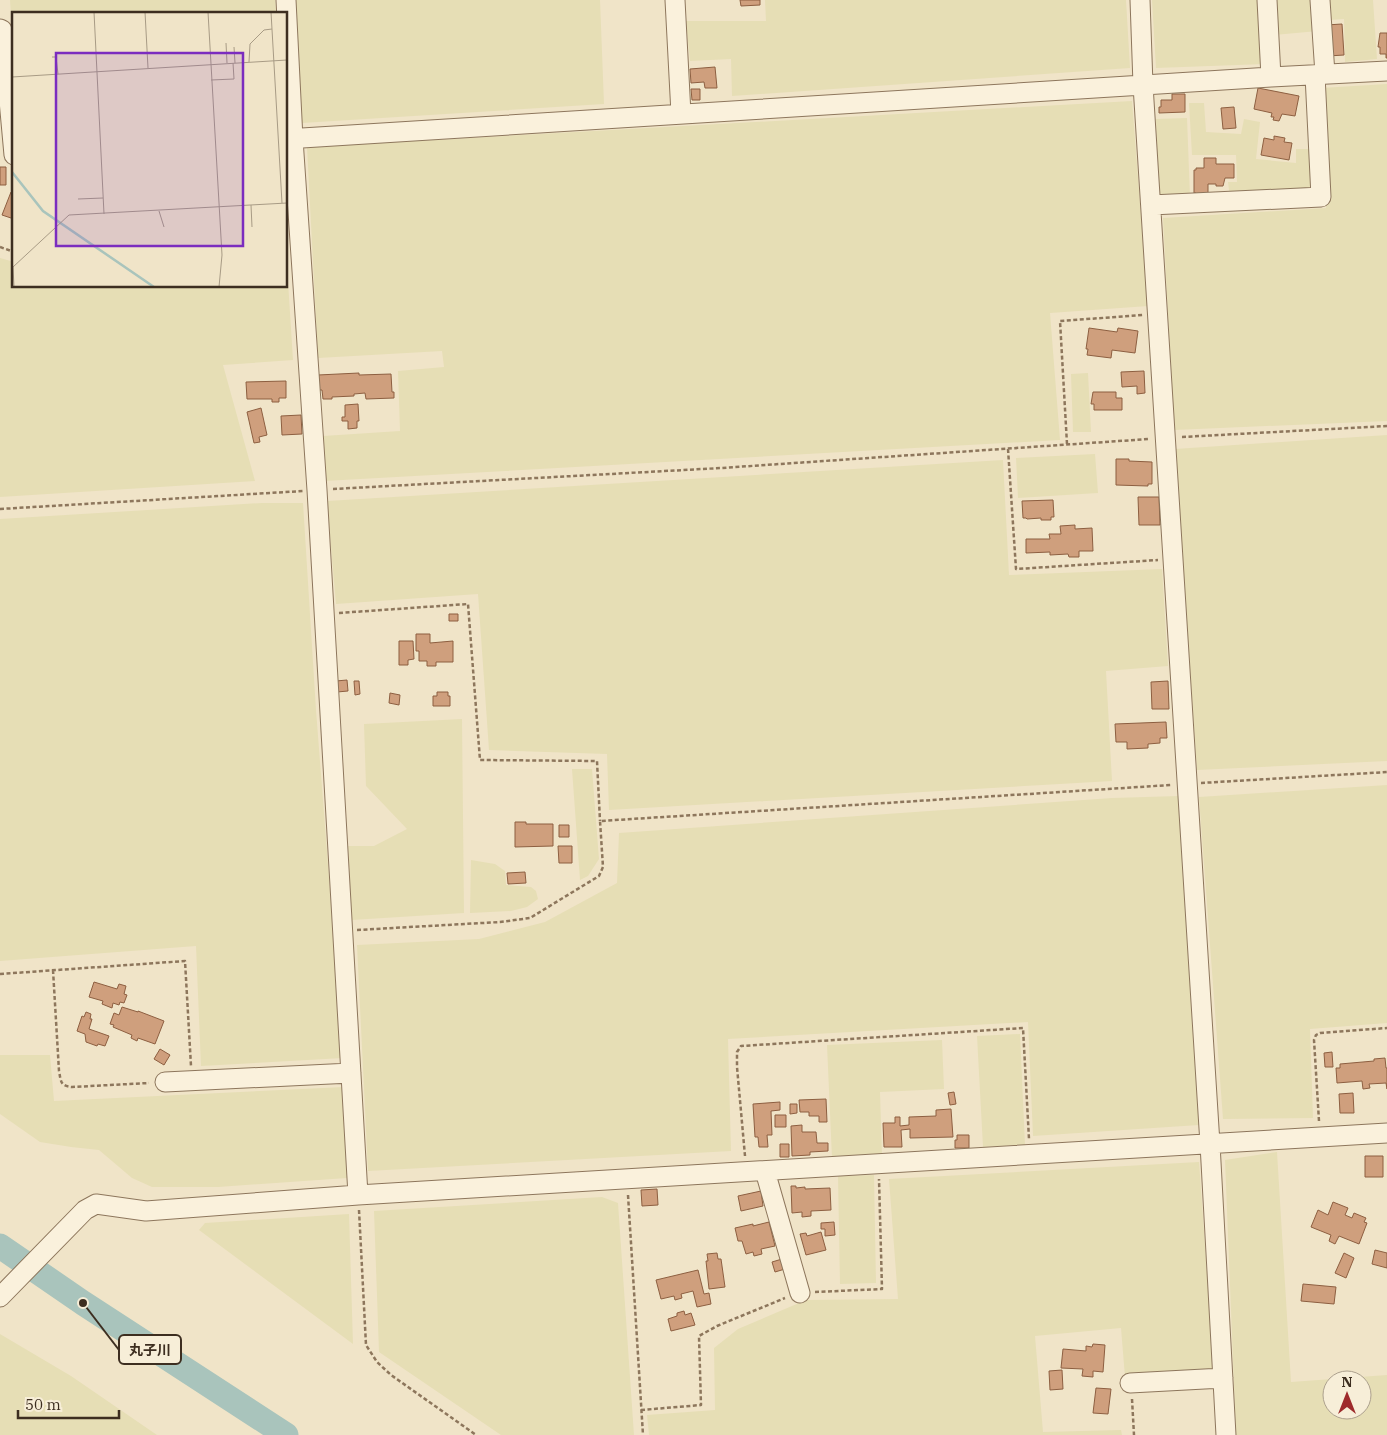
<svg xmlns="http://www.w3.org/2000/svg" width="1387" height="1435" viewBox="0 0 1387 1435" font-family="'IBM Plex Serif','Noto Sans JP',serif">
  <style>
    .farmland { fill: #e6deb5; fill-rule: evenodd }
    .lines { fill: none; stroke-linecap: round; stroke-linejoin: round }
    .river { stroke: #a9c4bc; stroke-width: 25 }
    .building { fill: #cf9f7d; stroke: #8d5f41 }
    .minor-casing { stroke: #8d765c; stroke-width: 21 }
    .path { stroke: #8d765c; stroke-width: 2.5; stroke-dasharray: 4 2.5; stroke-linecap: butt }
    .minor { stroke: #faf1dc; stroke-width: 19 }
    .inset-river { fill: none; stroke: #a9c4bc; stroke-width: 2.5 }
    .inset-road { fill: none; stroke: #a89b85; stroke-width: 1 }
    .view { fill: #7b2cbf; fill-opacity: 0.15; stroke: #7b2cbf; stroke-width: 2.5 }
    .inset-edge { fill: none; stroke: #3d2e20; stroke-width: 2.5 }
    .leader { fill: none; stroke: #3d2e20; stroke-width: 2 }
    .callout-dot { fill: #3d2e20; stroke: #f7eed8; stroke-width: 2 }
    .callout { fill: #f7eed8; stroke: #3d2e20; stroke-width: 2 }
    .callout-label { font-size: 14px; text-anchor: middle; font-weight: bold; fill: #3d2e20 }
  </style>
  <rect width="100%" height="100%" fill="#f0e4c8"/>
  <!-- farmland -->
  <path class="farmland" d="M10 0H275L276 12 239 14H14V62Z
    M294 0H600L604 104 302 123Z
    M765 0H1126L1130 68 732 96 731 59 690 61 686 21H766Z
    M1152 0H1260L1265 64 1156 68Z
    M1272 0H1317L1318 31 1274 35Z
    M1328 0H1373L1377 59 1345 62 1344 19 1329 20Z
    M1387 84V421L1174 430 1163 218 1326 208 1321 88Z
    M1132 101 1148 306 1050 313 1060 440 324 481 323 436 400 431 398 371 444 367 442 351 318 358 307 147Z
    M1189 103H1204L1206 132 1241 134 1244 119 1260 122 1256 159 1296 163V149H1309L1312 195 1230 198 1228 182H1237L1236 155H1192Z
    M1187 118 1190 197 1158 198 1156 119Z
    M286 250 293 360 223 365 255 481 0 497V258L14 262V286H286Z
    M1088 373 1091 432H1073L1071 374Z
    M1387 435V761L1197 770 1175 449Z
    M1095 454 1098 493 1018 498 1016 458Z
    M1003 460 1009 575 1162 569 1168 666 1106 671 1112 781 609 810 607 754 489 750 478 594 336 604 327 501Z
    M262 503H303L316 710 343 1058 201 1066 196 946 0 961V519Z
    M462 719 464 913 352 920 348 846H374L407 829 366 786 364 724Z
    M572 769H592L599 859 588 876 580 880Z
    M1387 785V1023L1310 1029 1313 1118 1223 1119 1199 797Z
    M1179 796 1199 1125 1033 1136 1028 1022 728 1039 731 1151 368 1171 357 945 479 939 545 922 617 883 619 833 1112 798Z
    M471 860 495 864 505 871 506 885 531 887 536 891 538 899 527 907 511 911 470 913Z
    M1020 1034 1025 1145 983 1147 977 1036Z
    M942 1040 944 1089 880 1092 882 1156 832 1158 827 1045Z
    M0 1055H50L54 1101 344 1087 347 1178 218 1187H152L132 1178 99 1150 71 1147 40 1142 0 1114Z
    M1277 1152 1291 1382 1387 1375V1435H1236L1225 1160ZM1332 1380H1362V1410H1332Z
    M1199 1162 1214 1372 1125 1377 1121 1328 1035 1336 1043 1432 1121 1430 1122 1435H649L647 1415 715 1410 714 1348 738 1329 806 1300 898 1299 889 1179Z
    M874 1175 876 1283 840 1284 838 1176Z
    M602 1197 618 1203 634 1435H501L379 1352 374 1211Z
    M349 1214 353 1344 199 1230 205 1223Z
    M0 1334 71 1376 157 1435H0Z"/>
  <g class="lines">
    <!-- river -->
    <path class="river" d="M0 1246 83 1303 286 1435"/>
  </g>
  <!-- building -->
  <path class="building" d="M740 0H760V5L741 6Z
    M1342 24 1344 55 1328 56 1326 25Z
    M1380 33H1387V58H1386V54H1380V47H1378Z
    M715 67 717 88H705L704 82 691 83 690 69Z
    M1258 88 1299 96 1295 116 1282 114 1279 121 1273 120 1274 117H1271L1272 113 1254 109Z
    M691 89H700V100H692Z
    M1172 94H1185V112L1159 113V107H1161V100H1172Z
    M1234 107 1236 128 1223 129 1221 108Z
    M1274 136 1285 138 1284 142 1292 143 1289 160 1261 155 1264 138 1274 140Z
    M1204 158H1216V164H1234V178H1225L1223 186H1216V184H1208V193L1196 197V193H1194V170H1196V168H1204Z
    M0 167H6V185H0Z
    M11 192 14 193V219L2 215Z
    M1089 328 1117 332 1118 328 1138 331 1135 353 1112 350 1111 358 1087 355 1088 349H1086Z
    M1144 371 1145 393 1137 394V386L1122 387 1121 372Z
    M359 373V375L391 374 392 392H394V398L366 399 365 393 354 394V396L332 397V399H323L322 390H318V375Z
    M286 381V398H279V402H272V399H247L246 382Z
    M1093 392H1116V398H1122V410H1094V404H1091Z
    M358 404 359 421H357V428L348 429V421H342V417H345V405Z
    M261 408 267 435 259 437 260 442 254 443 247 412Z
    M301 415 302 434 282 435 281 416Z
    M1116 459H1129V461L1152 462V484H1148V486L1116 485Z
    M1138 497H1159L1160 525H1139Z
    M1053 500 1054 517H1051V520H1041V518L1027 519 1026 518H1023L1022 501Z
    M1075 525V529L1092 528 1093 551H1079V557H1069L1068 554 1050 555V552L1026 553V539H1050L1049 534H1061L1060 526Z
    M449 614H458V621H449Z
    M416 634H430V643L453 641V662H436V666H427V661H419V651H416Z
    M399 641H413L414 659 408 660V665H399Z
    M347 680 348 691 337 692 336 681Z
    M354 681H359L360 694 355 695Z
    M1168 681 1169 709H1152L1151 682Z
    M437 692H448V696H450V706H433V696H437Z
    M390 693 400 695 399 705 389 703Z
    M1166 722 1167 738H1160V743L1148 744V748L1127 749V742H1116L1115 724Z
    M515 822H526V824H553V846L515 847Z
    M559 825H569V837H559Z
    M558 846H572V863H559Z
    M525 872 526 883 508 884 507 873Z
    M94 982 117 989 119 984 126 986 124 994 127 995 124 1003 120 1002 119 1005 113 1003 112 1008 102 1004 103 1001 89 997Z
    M122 1007 138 1012V1011L164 1021 155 1044 138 1038 137 1041 131 1038 132 1035 113 1027 114 1025 110 1024 114 1013 119 1015Z
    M86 1012 91 1014 90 1019H92L89 1029 109 1036 105 1046 98 1044 97 1046 86 1042 85 1034 77 1031 82 1016 84 1017Z
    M160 1049 170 1055 164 1065 154 1059Z
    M1332 1052 1333 1067H1325L1324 1053Z
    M1385 1058 1386 1068H1387V1089L1386 1083 1369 1084 1370 1088 1363 1089 1362 1081 1337 1083 1336 1068H1340V1064L1374 1061V1059Z
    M954 1092 956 1104 950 1105 948 1093Z
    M1353 1093 1354 1113H1340L1339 1094Z
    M826 1099 827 1122H819V1116H809V1112H800L799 1100Z
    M780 1102V1110L771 1111 772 1135H767L768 1147H759L758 1137H755L753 1104Z
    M790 1104H797V1113L790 1114Z
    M951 1109 953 1137 910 1138V1129L901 1130 902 1147H884L883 1123H895V1117H900V1126L909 1125V1117L936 1116V1110Z
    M775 1115H786V1127H775Z
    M802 1125V1132H816L817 1143H828V1151L810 1152V1155L792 1156 791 1126Z
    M957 1135H969V1148H955V1140H957Z
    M780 1144H789V1157H780Z
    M1365 1156H1383V1177H1365Z
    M791 1186H796V1188L805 1187V1189L830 1188 831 1210 811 1211V1216L802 1217V1212L792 1213Z
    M657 1189 658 1205 642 1206 641 1190Z
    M761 1191 763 1206 741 1211 738 1196Z
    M1333 1202 1348 1208 1345 1215 1352 1218 1354 1213 1366 1218 1364 1222 1367 1223 1359 1244 1339 1236 1335 1244 1329 1241 1331 1235 1311 1227 1318 1210 1328 1215Z
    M769 1222 775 1246 761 1249 762 1254 754 1256 753 1252 746 1254 742 1241H738L735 1228 753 1224V1226Z
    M834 1222 835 1235 825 1236V1229H821V1223Z
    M821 1232 826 1250 806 1255 800 1234 806 1233 807 1236Z
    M1375 1250 1387 1253V1268L1372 1264Z
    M717 1253 718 1259H721L725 1287 709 1289 706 1261H708L707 1254Z
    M1344 1253 1354 1258 1346 1278 1335 1273Z
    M782 1259 785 1269 775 1272 772 1262Z
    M698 1270 704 1294 709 1293 711 1304 697 1307 693 1291 681 1294 682 1298 675 1300 674 1296 661 1299 656 1280Z
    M1303 1284 1336 1287 1334 1304 1301 1301Z
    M684 1311 685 1315 691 1313 695 1325 671 1331 668 1319 677 1316V1313Z
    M1093 1344 1105 1345 1103 1372 1093 1371V1377L1082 1376 1083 1369 1061 1368 1063 1349 1086 1351V1346L1092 1347Z
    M1062 1370 1063 1389 1050 1390 1049 1371Z
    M1096 1388 1111 1389 1108 1414 1093 1413Z"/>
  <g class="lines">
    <defs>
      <path id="minor" d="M286 0 293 139 317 490 358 1195
        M675 0 681 114
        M1140 0 1143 85 1210 1144 1226 1435
        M1267 0 1271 77
        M1320 0 1325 74
        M0 29 2 30 3 34 14 155
        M286 139 1271 77 1387 71
        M1151 205 1321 197 1315 75
        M165 1082 351 1073
        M765 1171 800 1293
        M0 1297 85 1210 96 1204 146 1211 358 1195 1387 1133
        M1130 1383 1223 1378"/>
    </defs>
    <!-- minor casing -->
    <use href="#minor" class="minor-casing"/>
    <!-- path -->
    <path class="path" d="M0 247 14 252
      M1182 437 1387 426
      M1067 444 1060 321 1143 315
      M1008 449 1016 569 1158 560
      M333 489 721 468 1149 439
      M0 509 303 491
      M339 613 468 604 480 760 597 761 600 821
      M1201 783 1387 772
      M357 930 500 922 530 918 599 876 603 867 600 821 1171 785
      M53 970 59 1071C61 1081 60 1086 72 1087L149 1083
      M0 974 185 961 191 1066
      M1319 1121 1314 1040 1316 1035 1320 1033 1387 1028
      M745 1156 737 1067V1052L741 1046 1023 1028 1029 1139
      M628 1195 643 1435
      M359 1210 366 1345 377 1362 391 1375 476 1435
      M815 1292 882 1289 879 1179
      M1132 1399 1134 1435
      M641 1410 701 1405 699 1336 717 1326 785 1298"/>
    <!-- minor -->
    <use href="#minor" class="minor"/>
  </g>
  <!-- overview -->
  <g transform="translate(12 12)">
    <rect width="275" height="275" fill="#f0e4c8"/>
    <path class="inset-river" d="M0 160 31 199 142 275"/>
    <path class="inset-road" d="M82 0 92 202M133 0 136 56M196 0 210 243 207 275M259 0 270 191M214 31 215 51M222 35 223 51M40 45H44L46 62M237 50 238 32 252 18 260 17M0 65 275 48M199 68 222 67 221 51M66 187 91 186M239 193 240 215M147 199 152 215M1 255 57 203 275 191M1 255 2 275"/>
    <path class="view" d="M44 41H231V234H44Z"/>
    <rect width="275" height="275" class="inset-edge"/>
  </g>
  <!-- callouts -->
  <path class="leader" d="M83 1303L119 1350"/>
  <circle class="callout-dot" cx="83" cy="1303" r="5"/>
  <rect class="callout" x="119" y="1335" width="62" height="29" rx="5"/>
  <g class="callout-label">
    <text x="150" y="1355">丸子川</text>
  </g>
  <!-- north arrow -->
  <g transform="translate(1347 1395)"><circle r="24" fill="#f7eed8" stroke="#ada18e"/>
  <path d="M0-4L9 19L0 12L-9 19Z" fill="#9e2a2b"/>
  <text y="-8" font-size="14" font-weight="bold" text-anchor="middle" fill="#3d2e20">N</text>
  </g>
  <!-- scale -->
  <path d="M18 1410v8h101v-8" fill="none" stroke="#3d2e20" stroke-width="2.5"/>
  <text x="25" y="1410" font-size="15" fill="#3d2e20" stroke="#f7eed8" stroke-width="4" paint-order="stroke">50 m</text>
</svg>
